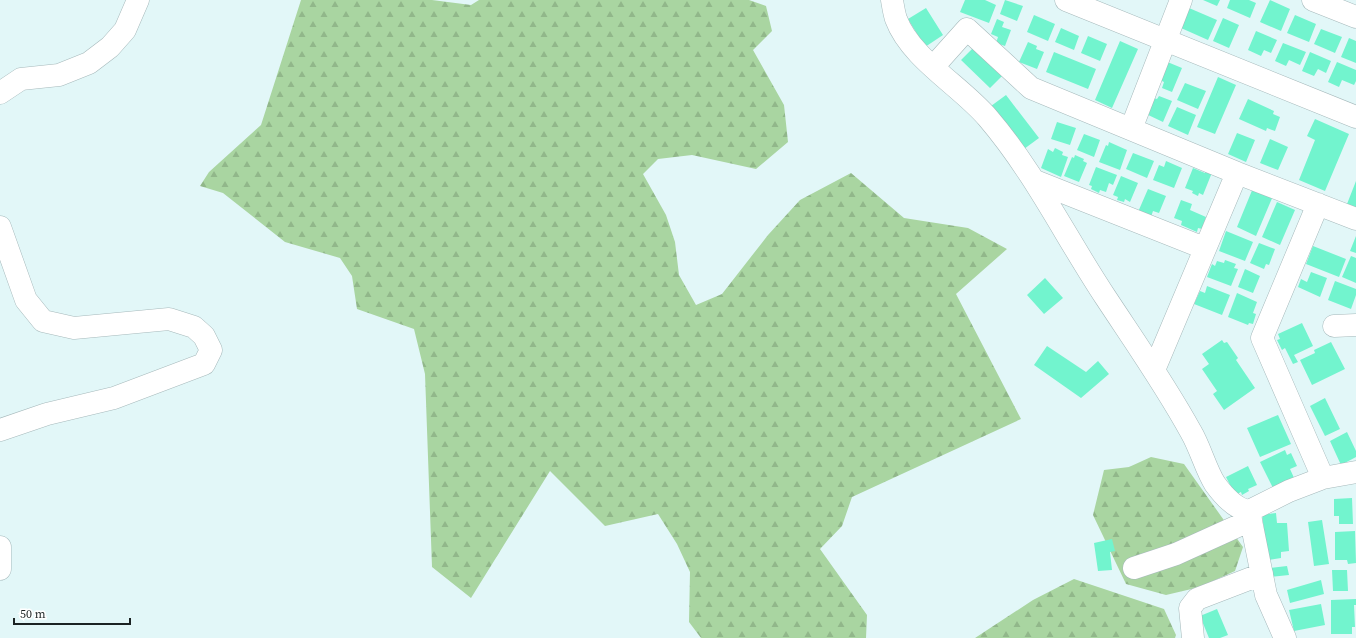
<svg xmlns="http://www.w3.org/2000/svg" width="1356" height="638" viewBox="0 0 1356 638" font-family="'Source Serif 4',serif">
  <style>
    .forest { fill: url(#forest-firs) }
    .building { fill: #72f4ce }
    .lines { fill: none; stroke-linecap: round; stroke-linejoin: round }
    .minor-casing { stroke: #a6b9bb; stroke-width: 23 }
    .minor { stroke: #fff; stroke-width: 22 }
  </style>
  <defs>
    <pattern id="forest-firs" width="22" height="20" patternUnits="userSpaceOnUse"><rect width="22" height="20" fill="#a9d5a1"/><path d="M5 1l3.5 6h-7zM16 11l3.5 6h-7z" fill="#91b78a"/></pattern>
  </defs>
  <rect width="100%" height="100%" fill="#e2f7f8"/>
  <!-- forest -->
  <path class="forest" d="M301 0H432L471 5 479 0H749L766 6 772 31 753 50 784 105 788 142 756 169 692 155 658 159 643 174 666 215 675 242 679 275 696 305 722 294 768 235 800 200 851 173 904 218 968 228 1007 249 956 294 1021 419 852 497 842 526 820 549 867 615 866 638H701L689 622 690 572 677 544 658 514 605 526 550 471 471 598 432 567 425 374 414 329 357 309 352 276 340 258 285 242 223 193 200 186 209 172 261 125Z
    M1151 457 1184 464 1243 547 1235 571 1200 587 1166 595 1126 584 1093 515 1104 470 1129 467Z
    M1074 579 1164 609 1176 635 1175 638H975L1033 600Z"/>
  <!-- building -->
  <path class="building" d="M965 0H985L996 5 989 23 960 12Z
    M1005 0 1023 6 1017 21 1000 14Z
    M1203 0H1220L1217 6Z
    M1230 0H1249L1256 3 1250 18 1227 8Z
    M1270 0 1290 9 1281 31 1260 22Z
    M926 8 943 35 925 47 908 19Z
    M1189 8 1217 20 1208 40 1181 28Z
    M1034 15 1055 24 1048 41 1027 32Z
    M1295 15 1316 24 1309 42 1287 33Z
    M1223 18 1239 25 1229 48 1213 41Z
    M997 19 1004 22 1002 27 1011 30 1005 46 996 43 998 37 991 34Z
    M1061 28 1079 36 1074 50 1055 42Z
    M1321 29 1342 37 1335 53 1314 44Z
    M1256 31 1277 40 1271 53 1264 50 1261 56 1248 50Z
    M1088 36 1107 44 1100 61 1081 53Z
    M1349 38 1356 41V63L1341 57Z
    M1120 41 1138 49 1112 108 1095 100Z
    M1028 42 1037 46 1036 49 1044 52 1037 69 1019 62Z
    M1283 43 1306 52 1300 65 1289 60 1286 66 1275 61Z
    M974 47 1003 75 990 88 961 60Z
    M1054 52 1096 69 1088 89 1046 72Z
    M1310 52 1331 61 1326 73 1318 69 1314 76 1302 71Z
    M1165 61 1182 68 1172 92 1162 88 1164 82 1158 79Z
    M1337 62 1356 70V81L1354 85 1342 80 1339 87 1328 82Z
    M1218 77 1236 85 1215 134 1197 127Z
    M1185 83 1206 91 1198 109 1177 100Z
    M1006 95 1039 138 1024 149 991 106Z
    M1159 96 1172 101 1163 122 1144 113 1151 97 1157 99Z
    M1248 99 1274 111 1273 114 1280 117 1275 131 1267 128 1266 131 1239 119Z
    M1177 107 1196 115 1188 135 1168 126Z
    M1315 119 1349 134 1325 191 1299 180 1315 140 1307 136Z
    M1057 122 1076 128 1070 145 1051 139Z
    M1237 133 1255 140 1246 162 1228 154Z
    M1084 134 1100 140 1094 157 1077 150Z
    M1270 139 1288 147 1278 170 1260 163Z
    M1109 142 1127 150 1120 170 1099 162 1106 145 1108 146Z
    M1055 148 1063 152 1062 155 1068 157 1061 177 1041 168 1048 149 1053 152Z
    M1133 153 1154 161 1147 178 1126 169Z
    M1075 155 1084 159 1083 161 1087 163 1079 182 1064 176 1072 157 1074 158Z
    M1166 161 1182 168 1174 188 1153 180 1159 165 1164 167Z
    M1096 167 1117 175 1113 185 1109 183 1106 192 1100 190 1099 193 1091 189 1092 186 1089 185Z
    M1193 168 1205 173 1207 168 1213 170 1203 195 1199 193 1198 196 1192 193 1193 191 1185 188Z
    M1121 176 1138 183 1130 202 1125 199 1124 202 1117 200 1118 197 1113 195Z
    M1356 181V208L1347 204Z
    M1253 188 1273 196 1256 236 1237 227Z
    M1148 189 1166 196 1159 213 1153 211 1151 217 1138 212Z
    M1181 200 1192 204 1190 210 1206 217 1202 229 1198 228 1197 232 1181 225 1182 221 1174 218Z
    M1277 202 1295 210 1280 245 1262 237Z
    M1226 231 1253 242 1245 261 1219 251Z
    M1356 236V253L1350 251Z
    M1259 243 1275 249 1269 265 1266 264 1264 269 1250 263Z
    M1313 246 1346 259 1339 277 1306 264Z
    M1351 256 1356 258V283L1342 277Z
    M1225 260 1236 264 1234 268 1238 269 1231 286 1207 277 1212 264 1215 266 1217 261 1224 263Z
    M1245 269 1260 276 1253 293 1238 287Z
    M1311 272 1327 278 1320 297 1298 287 1301 279 1307 282Z
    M1045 278 1063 298 1044 314 1027 295Z
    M1335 281 1356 289V295L1351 309 1328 300Z
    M1207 286 1230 295 1222 315 1194 304 1200 291 1205 293Z
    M1237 293 1257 302 1253 313 1256 314 1253 324 1249 323 1248 325 1228 317Z
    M1302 323 1313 346 1294 355 1298 362 1293 364 1285 348 1282 350 1277 340 1280 339 1278 334Z
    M1222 340 1224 343 1227 342 1238 358 1236 360 1255 388 1224 410 1213 394 1217 391 1202 369 1209 364 1202 354Z
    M1331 342 1345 369 1312 385 1300 360 1315 353 1314 350Z
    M1047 346 1086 372 1098 361 1109 374 1081 398 1034 365Z
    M1325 398 1340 429 1325 436 1310 406Z
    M1278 415 1291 444 1260 457 1247 428Z
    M1347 432 1356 451V457L1341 465 1330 441Z
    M1285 450 1287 455 1291 453 1297 466 1290 469 1295 480 1274 490 1260 462Z
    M1248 466 1257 485 1248 489 1249 491 1242 495 1241 492 1235 495 1226 477Z
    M1352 498 1353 524H1339V516H1334V499Z
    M1276 513 1277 523H1287L1289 551 1281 552V558L1268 560 1262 515Z
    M1322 520 1329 564 1314 566 1308 522Z
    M1355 531 1356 563 1348 564 1347 560H1335V532Z
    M1112 539 1115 551 1110 552 1112 570 1098 571 1094 543Z
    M1287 566 1289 575 1270 577 1269 568Z
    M1332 570H1347L1348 591H1333Z
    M1321 580 1324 594 1290 603 1287 590Z
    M1356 599V605H1354L1355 627H1352V634H1331V600Z
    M1321 604 1325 625 1294 631 1289 610Z
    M1217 609 1228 635 1220 638H1209L1200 616Z"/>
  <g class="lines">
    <defs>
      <path id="minor" d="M892 0C893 6 894 13 896 19 911 59 961 86 988 118 1035 173 1066 238 1106 298 1135 342 1166 386 1191 432 1200 447 1206 470 1215 484 1223 495 1235 509 1249 511L1266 595 1285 638
        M1066 0 1356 117
        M1313 0 1356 17
        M933 67 967 29 1031 88 1237 173 1356 219
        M0 93 21 79 59 75 89 63 110 47 125 30 138 0
        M1131 129 1181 0
        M1035 181 1204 248
        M1318 204 1262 338 1323 478
        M0 227 26 300 43 321 74 328 169 319 194 327 204 336 211 350 204 364 114 398 47 414 0 430
        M1334 326 1356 325
        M1154 370 1237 173
        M1249 511 1289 491 1323 478 1356 472
        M0 547V569
        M1134 568 1176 554 1251 520
        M1193 638 1190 608 1197 599 1262 574"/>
    </defs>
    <!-- minor casing -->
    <use href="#minor" class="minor-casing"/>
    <!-- minor -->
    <use href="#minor" class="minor"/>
  </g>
  <!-- scale -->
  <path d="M14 618v6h116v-6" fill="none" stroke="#1b2323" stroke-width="2"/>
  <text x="20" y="618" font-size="12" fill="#1b2323" stroke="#ffffff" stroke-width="3" paint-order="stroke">50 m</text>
</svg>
